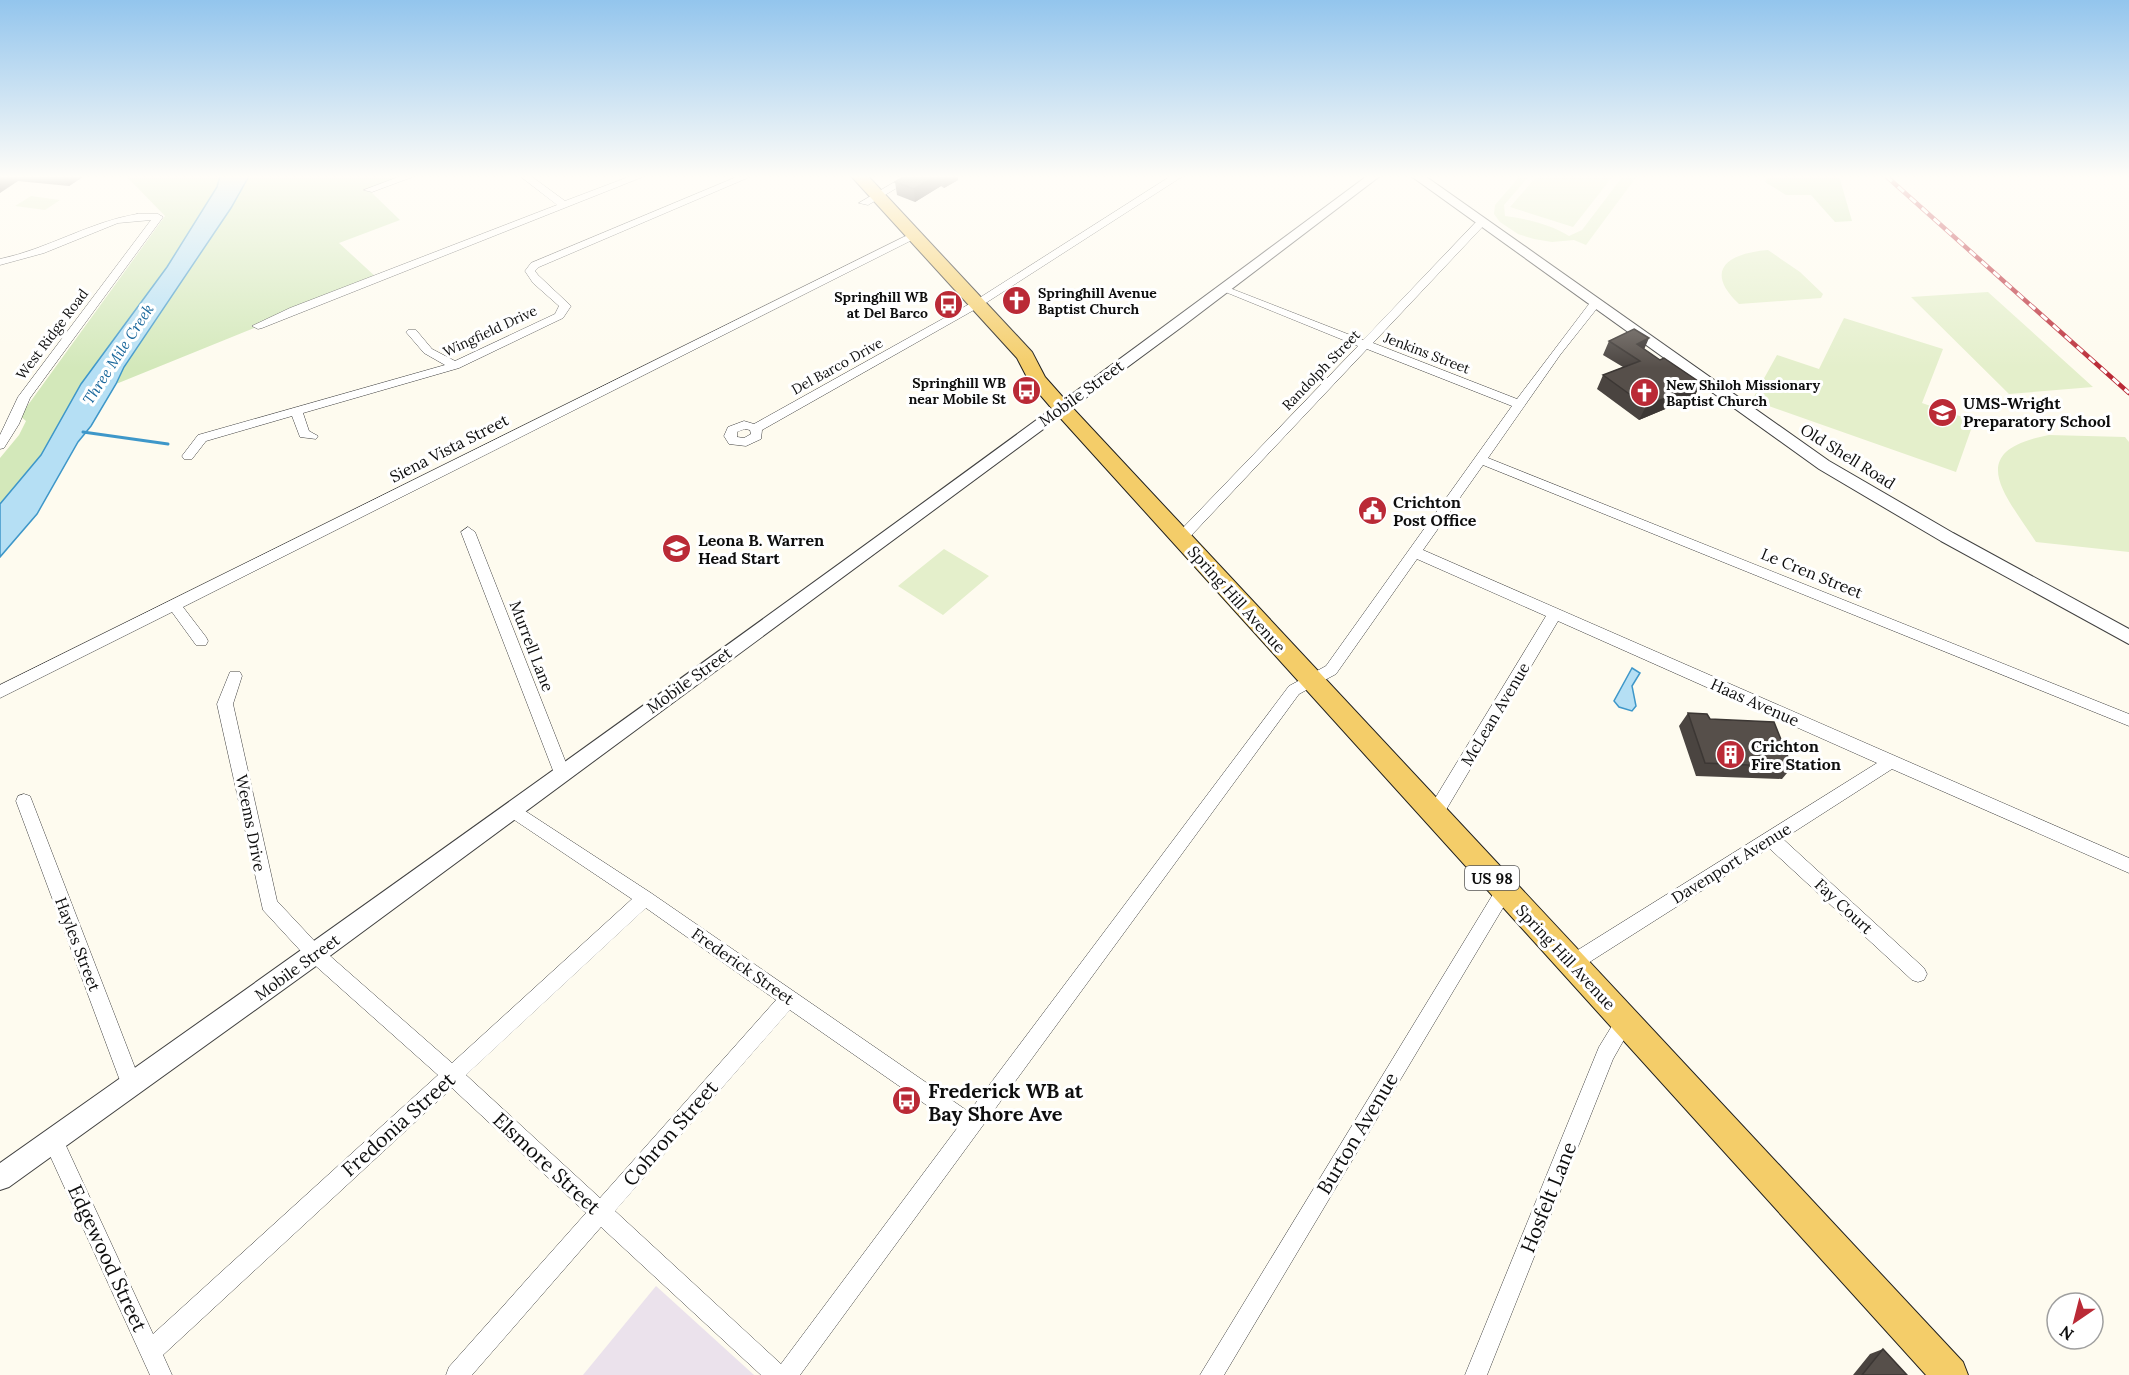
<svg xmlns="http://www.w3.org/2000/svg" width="2129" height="1375" viewBox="0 0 2129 1375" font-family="Lora,serif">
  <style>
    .industrial { fill: #ebe2ec }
    .green { fill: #d3e8ba }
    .pitch { fill: #e4efcb }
    .water { fill: #b5dff4; stroke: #3e97c9; stroke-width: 1.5 }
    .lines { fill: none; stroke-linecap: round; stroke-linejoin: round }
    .stream { stroke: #3e97c9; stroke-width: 3 }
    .minor-casing { stroke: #414141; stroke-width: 1 }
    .tertiary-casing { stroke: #414141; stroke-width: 2 }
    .primary-casing { stroke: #1f1f1f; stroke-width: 2 }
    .minor { fill: #fff; fill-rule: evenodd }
    .tertiary { fill: #fff; fill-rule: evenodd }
    .primary { fill: #f4cd69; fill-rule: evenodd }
    .rail-casing { stroke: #ba2a36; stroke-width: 4.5 }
    .rail { stroke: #fff; stroke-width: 3; stroke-dasharray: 8; stroke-linecap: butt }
    .wall { fill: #4a4440 }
    .shaded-wall { fill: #3c3734 }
    .building { fill: #564f4a; stroke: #3c3734; stroke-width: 1.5 }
    .labels { text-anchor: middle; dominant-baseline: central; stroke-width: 6; stroke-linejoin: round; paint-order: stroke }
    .far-poi-label { font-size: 14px; font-weight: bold; fill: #0e0e0e; stroke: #fff; text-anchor: start }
    .far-street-label { font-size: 14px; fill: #0e0e0e; stroke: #fff }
    .far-water-label { font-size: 15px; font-style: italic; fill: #1b689c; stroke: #fff }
    .shield { fill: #fff; stroke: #565656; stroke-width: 1.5 }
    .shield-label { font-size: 15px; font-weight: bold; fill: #0e0e0e }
    .street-label { font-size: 16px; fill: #0e0e0e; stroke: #fff }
    .poi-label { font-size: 16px; font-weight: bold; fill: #0e0e0e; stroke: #fff; text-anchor: start }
    .near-poi-label { font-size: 20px; font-weight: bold; fill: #0e0e0e; stroke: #fff; text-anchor: start }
    .near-street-label { font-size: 20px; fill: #0e0e0e; stroke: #fff }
  </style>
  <rect width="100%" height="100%" fill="#fefbef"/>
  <!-- industrial -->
  <path class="industrial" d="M656 1286 754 1375H583Z"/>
  <!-- green -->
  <path class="green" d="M126 176H220L217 187 168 267 81 384 41 455 0 504V458L19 435 26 421 20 416 165 216Z
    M258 176H410L370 191 400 220 339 243 377 278 116 384 124 367 231 208 247 179Z
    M1768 176H1839L1852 221 1835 222 1811 195H1786L1765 182Z"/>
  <!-- pitch -->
  <path class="pitch" d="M1520 176H1529L1504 205 1505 216C1527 219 1550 224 1569 236L1582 230 1623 176H1637L1586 245 1574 240 1552 242 1534 239 1518 234 1500 222 1494 214 1495 205Z
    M1537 176H1613L1573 227 1510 207Z
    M31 196 60 200 45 210 15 206Z
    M1768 250 1800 272 1823 294 1821 298 1739 304C1702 269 1730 253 1768 250Z
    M1988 292 2093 387 2009 394 1911 297Z
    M1844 318 1943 349 1922 403 1974 421 1956 472 1752 400 1777 355 1819 369Z
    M2049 435 2125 437 2129 442V552L2036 542C2005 494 1963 451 2049 435Z
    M944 549 989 576 943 615 898 586Z"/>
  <!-- water -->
  <path class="water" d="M220 176H249L231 208 124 367 116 384 91 426 78 442 37 514 0 557V504L41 455 81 384 167 267 217 187Z
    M1632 668 1640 673 1632 686 1636 706 1632 711 1619 707 1614 701Z"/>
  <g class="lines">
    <!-- stream -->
    <path class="stream" d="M83 432 168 444"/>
    <defs>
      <path id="minor" d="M401 176H415L372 192 364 190Z
        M520 176H531L565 201 631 176H645L262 328 258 329 252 326 290 308 557 205Z
        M739 176H752L539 267 535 271 538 275 571 306 563 318 459 368 303 413 309 431 318 436 316 439 300 437 292 416 206 441 192 459H184L182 456 198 435 445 365 424 353 406 332 408 330H416L432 349 455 361 555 314 559 306 533 283 525 271 531 263Z
        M905 176H917L868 205 859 203Z
        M1171 176H1183L981 306 762 430 761 439 746 446 729 444 724 436 728 427 744 421 754 424 973 302ZM745 429 750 430 751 434 744 438 737 437V432Z
        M137 214H158L163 217 30 398 19 424 4 448 0 449V435L18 397 151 220 118 223 44 253 0 265V259C48 249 89 222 137 214Z
        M1478 220 1487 222 1373 343 1517 399 1592 300H1600L1602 302 1560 355 1488 458 2129 714V726L1483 465 1423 550 2129 858V873L1892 769 1783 839 1924 968 1927 974 1924 980 1918 982 1912 980 1769 848 1577 970 1571 972 1565 970 1562 964 1565 958 1877 763 1558 621 1440 820 1434 822 1428 820 1426 815 1428 810 1546 616 1417 559 1336 674 1299 694 800 1375H761L601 1227 472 1375H446L449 1367 586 1213 452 1088 163 1355 172 1375H150L47 1149 44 1142 47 1135 54 1132 61 1135 153 1334 438 1075 309 960 263 910 217 704 230 672H240L242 676 233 704 277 901 321 948 452 1063 632 899 507 815 505 810 507 805 513 803 651 893 969 1112 1289 686 1326 666 1512 406 1367 349 1186 541H1176L1174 538 1176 535 1358 346 1218 289 1223 286 1227 287 1363 340ZM646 908 776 1000 600 1198 466 1075ZM790 1010 958 1127 781 1364 615 1211Z
        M914 232 919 235 918 237 183 607 206 637 208 641 206 645H196L172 612 0 698V685Z
        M468 527 475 532 570 773 568 778 562 780 556 778 554 773 461 532Z
        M24 794 30 796 32 801 142 1086 139 1093 132 1095 125 1093 122 1086 16 801 18 796Z
        M1504 883 1510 886 1513 891 1510 896 1224 1375H1200L1498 886Z
        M1625 1013 1632 1016 1634 1022 1613 1059 1487 1375H1465L1599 1047 1618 1016Z"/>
      <path id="tertiary" d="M1367 176H1380L1183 326 323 961 9 1187 0 1190V1163C459 840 916 512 1367 176Z
        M1411 176H1425L1829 461 1953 533 2129 629V644L1941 541 1819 469Z"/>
      <path id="primary" d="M851 176H868L1032 352 1045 377 1068 403 1963 1362 1968 1375H1926L1054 411 1030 383 1017 358Z"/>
    </defs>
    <!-- minor casing -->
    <use href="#minor" class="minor-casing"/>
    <!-- tertiary casing -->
    <use href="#tertiary" class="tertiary-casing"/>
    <!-- primary casing -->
    <use href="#primary" class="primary-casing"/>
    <!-- minor -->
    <use href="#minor" class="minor"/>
    <!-- tertiary -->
    <use href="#tertiary" class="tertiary"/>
    <!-- primary -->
    <use href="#primary" class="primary"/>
    <defs>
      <path id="rail" d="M1886 176 2129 393"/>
    </defs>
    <!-- rail casing -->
    <use href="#rail" class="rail-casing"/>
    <!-- rail -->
    <use href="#rail" class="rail"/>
  </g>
  <!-- wall -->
  <path class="wall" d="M0 176H84L69 186 18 181Z
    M905 176H958V180L944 188 941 186 915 202 897 195 895 182Z
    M1609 341 1644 349 1660 360 1701 383 1694 397 1639 420 1597 389 1603 375 1623 367 1603 355Z
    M1688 713 1710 719 1792 767 1782 779 1696 776 1679 726Z
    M1883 1349 1907 1375H1853L1870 1354Z"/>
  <!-- shaded-wall -->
  <path class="shaded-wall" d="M0 176H15L18 181 0 193Z
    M62 176H84L69 186Z
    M935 176H940L941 186 915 202 914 189Z
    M943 176H958V180L944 188Z
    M1649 338 1643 352 1637 344Z
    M1701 383 1694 397 1639 420 1646 406Z"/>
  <!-- building -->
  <path class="building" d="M905 176H935L914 189 895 182Z
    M1634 329 1649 338 1637 344 1660 360 1664 358 1701 383 1646 406 1603 375 1640 361 1609 341Z
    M1688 713 1707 714 1710 719 1774 722 1792 767 1705 763Z
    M1883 1349 1907 1375H1862Z"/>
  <!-- sky -->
  <linearGradient id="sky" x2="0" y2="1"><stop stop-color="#93c5ed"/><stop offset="0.48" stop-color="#fffdf8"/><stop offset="1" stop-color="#fffdf8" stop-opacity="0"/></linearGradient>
  <rect width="2129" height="368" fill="url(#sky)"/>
  <!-- icons -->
  <defs>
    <symbol id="church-disc" viewBox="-11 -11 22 22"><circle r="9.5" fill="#ba2a36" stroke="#fff"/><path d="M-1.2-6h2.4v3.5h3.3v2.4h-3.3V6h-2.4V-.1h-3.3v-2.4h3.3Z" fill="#fff"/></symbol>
    <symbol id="bus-disc" viewBox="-11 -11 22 22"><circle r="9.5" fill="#ba2a36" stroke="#fff"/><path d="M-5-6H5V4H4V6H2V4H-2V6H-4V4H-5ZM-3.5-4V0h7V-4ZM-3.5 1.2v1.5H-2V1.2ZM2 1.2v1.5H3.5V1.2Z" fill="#fff"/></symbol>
    <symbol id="school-disc" viewBox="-11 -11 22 22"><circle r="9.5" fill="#ba2a36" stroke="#fff"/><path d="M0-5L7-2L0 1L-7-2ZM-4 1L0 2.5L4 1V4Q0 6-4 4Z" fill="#fff"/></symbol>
    <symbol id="civic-disc" viewBox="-11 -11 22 22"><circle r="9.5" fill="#ba2a36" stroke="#fff"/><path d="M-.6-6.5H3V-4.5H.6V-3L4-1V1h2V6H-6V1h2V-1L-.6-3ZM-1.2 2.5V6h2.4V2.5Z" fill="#fff"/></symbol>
    <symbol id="building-disc" viewBox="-11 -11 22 22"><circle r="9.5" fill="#ba2a36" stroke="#fff"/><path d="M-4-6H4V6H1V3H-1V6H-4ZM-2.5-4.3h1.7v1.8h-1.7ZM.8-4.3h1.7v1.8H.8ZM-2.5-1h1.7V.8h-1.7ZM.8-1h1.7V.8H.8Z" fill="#fff"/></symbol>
  </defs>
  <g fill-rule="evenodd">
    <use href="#church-disc" x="1000" y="284" width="33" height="33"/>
    <use href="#bus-disc" x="932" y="288" width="33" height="33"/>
    <use href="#bus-disc" x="1010" y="374" width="33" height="33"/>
    <use href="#church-disc" x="1628" y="376" width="33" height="33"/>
    <use href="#school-disc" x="1926" y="396" width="33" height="33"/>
    <use href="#civic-disc" x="1356" y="494" width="33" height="33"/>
    <use href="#school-disc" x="660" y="532" width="33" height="33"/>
    <use href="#building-disc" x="1714" y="738" width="33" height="33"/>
    <use href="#bus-disc" x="890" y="1084" width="33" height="33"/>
  </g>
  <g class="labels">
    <!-- far-poi labels -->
    <g class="far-poi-label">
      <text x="1038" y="293">Springhill Avenue<tspan x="1038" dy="16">Baptist Church</tspan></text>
      <text x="928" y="297" text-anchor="end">Springhill WB<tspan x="928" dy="16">at Del Barco</tspan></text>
      <text x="1006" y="383" text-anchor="end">Springhill WB<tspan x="1006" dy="16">near Mobile St</tspan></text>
      <text x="1666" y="385">New Shiloh Missionary<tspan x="1666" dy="16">Baptist Church</tspan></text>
    </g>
    <!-- far-street labels -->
    <g class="far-street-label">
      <text transform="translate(490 331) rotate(-25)">Wingfield Drive</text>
      <text transform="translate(52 334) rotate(-53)">West Ridge Road</text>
      <text transform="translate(1427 353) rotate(21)">Jenkins Street</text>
      <text transform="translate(837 366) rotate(-29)">Del Barco Drive</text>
      <text transform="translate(1321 370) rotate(-46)">Randolph Street</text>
    </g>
    <!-- far-water labels -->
    <g class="far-water-label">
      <text transform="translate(118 354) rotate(-57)">Three Mile Creek</text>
    </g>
    <!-- shield labels -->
    <rect class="shield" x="1465" y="866" width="54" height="24" rx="4.5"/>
    <g class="shield-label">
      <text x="1492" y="878">US 98</text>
    </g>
    <!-- street labels -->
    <g class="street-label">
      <text transform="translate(1081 393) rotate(-36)">Mobile Street</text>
      <text transform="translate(449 448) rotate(-27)">Siena Vista Street</text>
      <text transform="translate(1848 456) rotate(32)">Old Shell Road</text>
      <text transform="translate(1812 573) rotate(22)">Le Cren Street</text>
      <text transform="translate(1237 599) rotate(48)">Spring Hill Avenue</text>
      <text transform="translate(532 646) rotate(69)">Murrell Lane</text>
      <text transform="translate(689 680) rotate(-36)">Mobile Street</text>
      <text transform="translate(1755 702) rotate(24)">Haas Avenue</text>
      <text transform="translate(1495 714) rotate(-59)">McLean Avenue</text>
      <text transform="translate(251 823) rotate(79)">Weems Drive</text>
      <text transform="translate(1731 863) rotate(-32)">Davenport Avenue</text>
      <text transform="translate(1844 906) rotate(43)">Fay Court</text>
      <text transform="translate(78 944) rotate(69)">Hayles Street</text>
      <text transform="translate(1566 957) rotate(47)">Spring Hill Avenue</text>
      <text transform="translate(743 966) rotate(35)">Frederick Street</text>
      <text transform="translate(297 967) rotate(-36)">Mobile Street</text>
    </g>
    <!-- poi labels -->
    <g class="poi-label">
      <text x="1963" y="403">UMS-Wright<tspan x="1963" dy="18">Preparatory School</tspan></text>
      <text x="1393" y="502">Crichton<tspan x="1393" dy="18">Post Office</tspan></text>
      <text x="698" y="540">Leona B. Warren<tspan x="698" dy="18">Head Start</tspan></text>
      <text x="1751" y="746">Crichton<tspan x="1751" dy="18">Fire Station</tspan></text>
    </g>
    <!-- near-poi labels -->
    <g class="near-poi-label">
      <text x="928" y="1090">Frederick WB at<tspan x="928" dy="23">Bay Shore Ave</tspan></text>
    </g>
    <!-- near-street labels -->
    <g class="near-street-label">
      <text transform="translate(398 1124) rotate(-42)">Fredonia Street</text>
      <text transform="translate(670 1133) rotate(-49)">Cohron Street</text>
      <text transform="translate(1357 1133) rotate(-59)">Burton Avenue</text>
      <text transform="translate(547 1163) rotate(43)">Elsmore Street</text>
      <text transform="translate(1548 1197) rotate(-68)">Hosfelt Lane</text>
      <text transform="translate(108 1258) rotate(65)">Edgewood Street</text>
    </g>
  </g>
  <!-- north arrow -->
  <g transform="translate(2075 1321) rotate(215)"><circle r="28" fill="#ffffff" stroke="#9f9f9f" stroke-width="1.5"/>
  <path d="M0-4.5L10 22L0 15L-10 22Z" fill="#ba2a36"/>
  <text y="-9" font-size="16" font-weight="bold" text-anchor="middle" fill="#0e0e0e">N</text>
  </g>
</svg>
